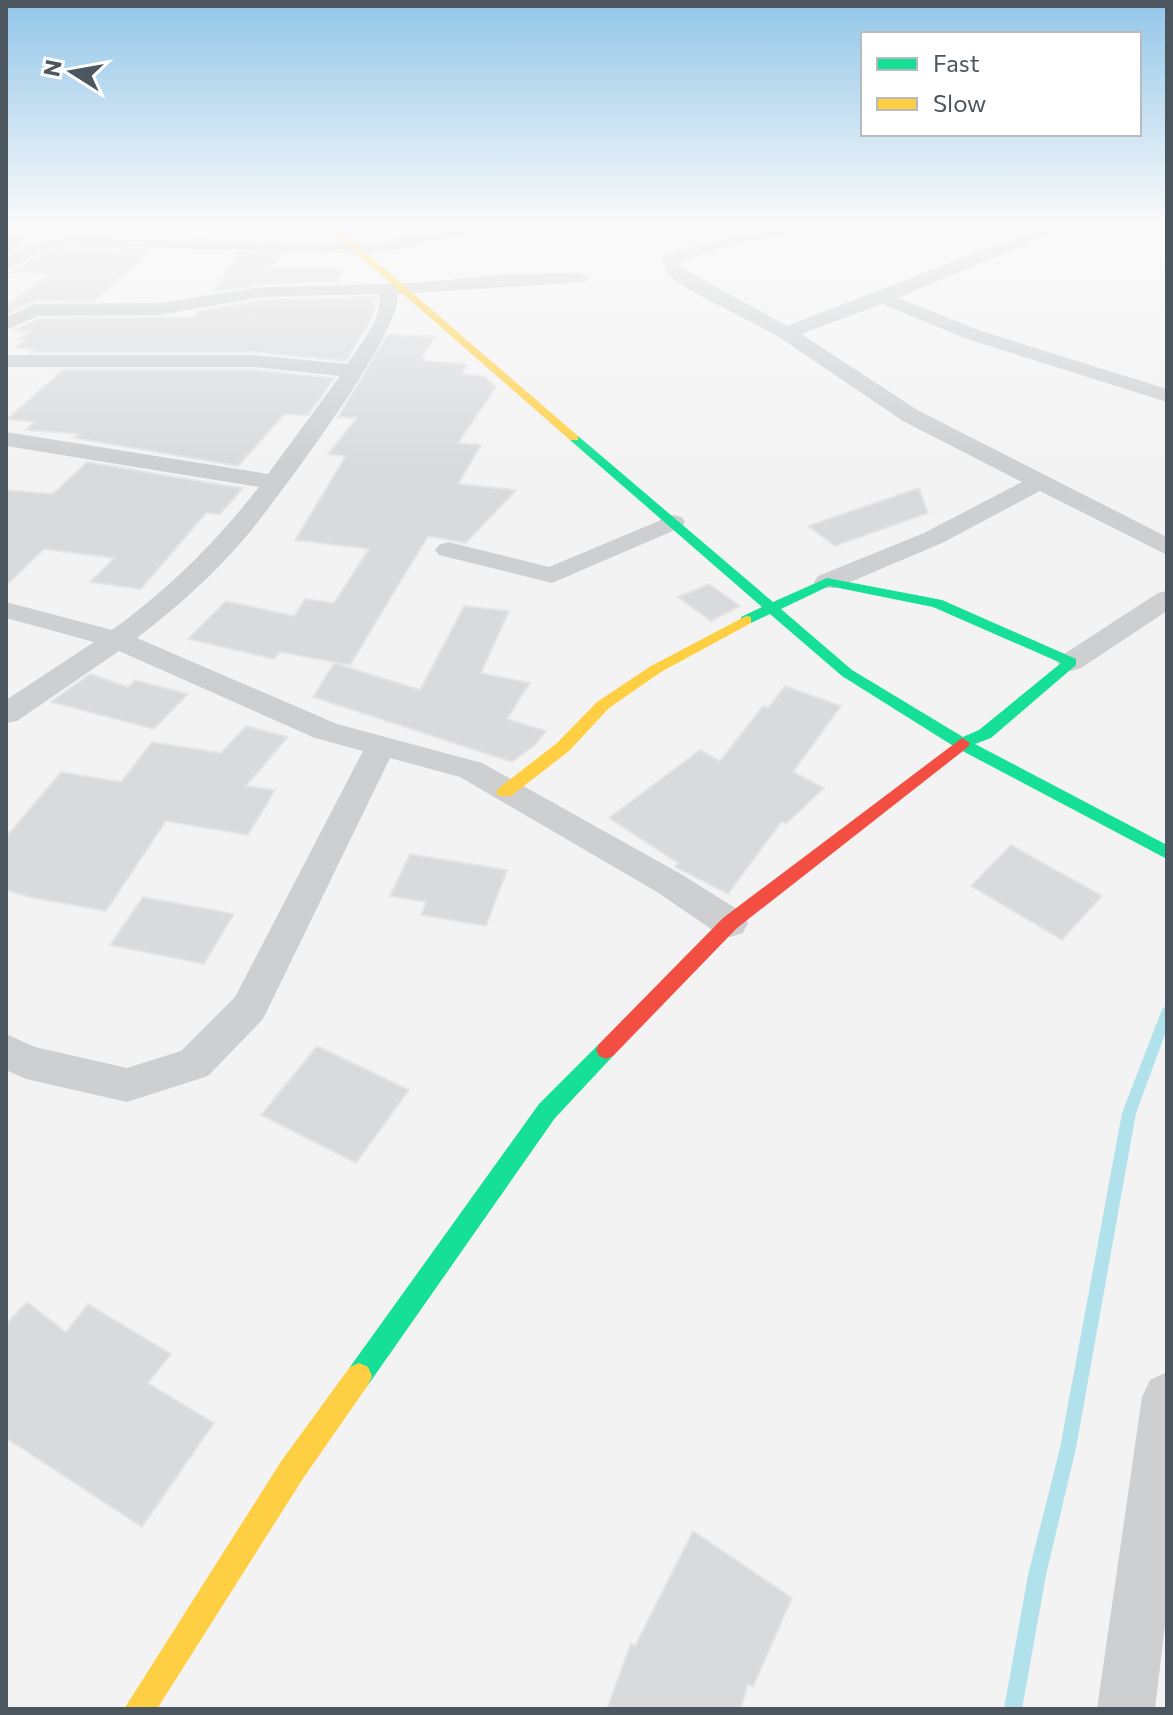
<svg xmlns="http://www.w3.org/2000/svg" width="1173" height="1715" viewBox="0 0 1173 1715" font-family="Commissioner,sans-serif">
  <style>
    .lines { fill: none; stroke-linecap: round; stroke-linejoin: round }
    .stream { fill: #b1e2eb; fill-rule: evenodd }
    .building { fill: #d9dadc; stroke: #e5e5e6; stroke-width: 2 }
    .street { fill: #cdcfd1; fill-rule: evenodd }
    .fast { fill: #16e098; fill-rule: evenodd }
    .slow { fill: #ffcf43; fill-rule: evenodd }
    .jam { fill: #f24e42; fill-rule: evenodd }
  </style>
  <rect width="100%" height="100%" fill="#f3f3f3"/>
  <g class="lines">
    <!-- stream -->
    <path class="stream" d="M1167 1007V1029L1136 1113 1076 1448 1046 1575 1022 1709H1004L1028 1575 1060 1448 1122 1113 1161 1012 1163 1008Z"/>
  </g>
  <!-- building -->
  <path class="building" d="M6 226H179L169 235 68 232 34 238 6 254Z
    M69 248 151 250 94 301H35L6 314V306L49 274 9 272 46 252Z
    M239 253 283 254 268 269 344 270 338 282 263 284 213 292Z
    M376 297 371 304H376L371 320 346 361 253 352H31L33 349 15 347 27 339H19L29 332 13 330 39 319 195 317 199 311 263 300Z
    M388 334 435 337 421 357 425 358 423 361 467 364 462 374 484 376 496 387 458 443 481 445 458 484 516 490 466 543 428 536 350 665 280 652 274 659 188 639 226 601 294 616 305 599 334 603 369 549 295 540 346 456 328 454 357 418 338 417Z
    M63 370H253L334 378 308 415 284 414 238 466 74 438 79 434 26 430 35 422 7 419Z
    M87 462 222 485 243 488 220 514 206 513 141 589 90 582 114 558 44 549 6 586V490L53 494Z
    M919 488 928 513 835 546 808 526Z
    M709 584 740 606 711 621 678 597Z
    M464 606 509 611 481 673 530 683 507 719 546 731 535 745 512 762 313 697 334 663 420 690Z
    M90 674 128 687 135 680 188 694 154 729 51 702Z
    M785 686 841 706 793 772 824 788 786 824 782 821 728 894 675 867 678 863 609 818 700 750 720 761 763 706 768 708Z
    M246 726 288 737 246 786 275 790 248 835 166 821 106 911 29 897 6 890V837L61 772 121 782 152 742 221 753Z
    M1011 845 1102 896 1062 940 971 886Z
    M410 854 507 870 486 926 421 915 426 902 390 896Z
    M143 897 234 914 204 964 110 945Z
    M317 1046 409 1090 356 1163 261 1115Z
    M27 1302 66 1332 88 1304 171 1354 148 1383 214 1423 142 1527 6 1438V1324Z
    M693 1531 792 1598 753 1687 748 1684 741 1709H607L631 1643 635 1646Z"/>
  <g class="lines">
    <!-- street -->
    <path class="street" d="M459 226H493L485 231 370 254 69 245 45 249 6 270V258L34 241 69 235 370 244Z
      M777 226H812L804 231 727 246 679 262 682 268 787 326 1045 226H1069L898 298 981 331 1167 389V402L967 339 882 304 801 334 919 411 1167 537V555L1040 491 942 543 836 588H818L814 582 818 576 924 533 1022 482 903 421 779 337 688 289 668 275 662 259 664 255 717 239Z
      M580 273 589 278 586 282 397 294C406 328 272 506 244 539 212 576 175 609 137 638L337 724 482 763 681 874 743 913 748 923 743 933 730 937 717 933 657 892 460 777 390 758 263 1019 208 1076 127 1102 26 1079 6 1070V1034L35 1047 127 1068 181 1051 235 997 363 751 315 738 119 651 17 721 6 723V700L94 642 6 618V602L112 630C169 589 216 542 259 487L6 446V432L268 474 340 376 253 367H6V355H253L347 364C359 347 384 316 379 294L263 297 159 315 38 316 6 330V317L35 304 159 303 263 287 416 283 508 274Z
      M673 515 682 517 685 522 682 527 552 583 439 555 435 550 439 545 448 542 549 567Z
      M1167 591V611L1081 668 1071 671 1061 668 1057 662 1061 656 1158 593Z
      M1167 1372V1608L1155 1709H1097L1142 1397 1150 1380Z"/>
    <!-- fast -->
    <path class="fast" d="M570 436H578L773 602 827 578 942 600 1076 659V665L991 738 975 744 1167 845V859L955 747 842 676 770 614 751 623H741V617L762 607 570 440ZM829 586 933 607 1061 663 979 730 963 737 852 670 781 609Z
      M606 1041 613 1044 616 1050 613 1056 555 1118 368 1385 359 1389 350 1385 346 1376 350 1367 539 1104 599 1044Z"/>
    <!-- slow -->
    <path class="slow" d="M325 226H335L578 436V440H570Z
      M746 616 751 617V623L661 672 609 708 569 751 511 796H499L496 792 499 788 557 743 597 702 651 666Z
      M359 1363 368 1367 372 1376 368 1385 302 1480 157 1709H124L282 1460 350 1367Z"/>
    <!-- jam -->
    <path class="jam" d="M962 738 970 743 968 747 737 928 613 1056 606 1059 599 1056 596 1050 599 1044 723 918Z"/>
  </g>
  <!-- sky -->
  <linearGradient id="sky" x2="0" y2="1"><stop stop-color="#92c6e9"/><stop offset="0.48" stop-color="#fafafa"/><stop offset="1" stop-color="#fafafa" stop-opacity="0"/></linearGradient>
  <rect width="1173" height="466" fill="url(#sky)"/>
  <!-- border -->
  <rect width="1173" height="1715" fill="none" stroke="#4b565f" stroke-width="16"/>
  <!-- legend -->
  <rect x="861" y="32" width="280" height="104" fill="#ffffff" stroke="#b7bbbf" stroke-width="2"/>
  <rect x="877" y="58" width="40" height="12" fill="#16e098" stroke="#b7bbbf" stroke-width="2"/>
  <text x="933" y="72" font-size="24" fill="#4b565f">Fast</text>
  <rect x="877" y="98" width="40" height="12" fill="#ffcf43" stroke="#b7bbbf" stroke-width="2"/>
  <text x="933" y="112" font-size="24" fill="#4b565f">Slow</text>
  <!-- north arrow -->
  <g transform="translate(72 72) rotate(281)" stroke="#ffffff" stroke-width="6" paint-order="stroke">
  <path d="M0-6L14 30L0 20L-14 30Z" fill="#4b565f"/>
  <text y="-12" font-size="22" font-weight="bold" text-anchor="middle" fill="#4b565f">N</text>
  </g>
</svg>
